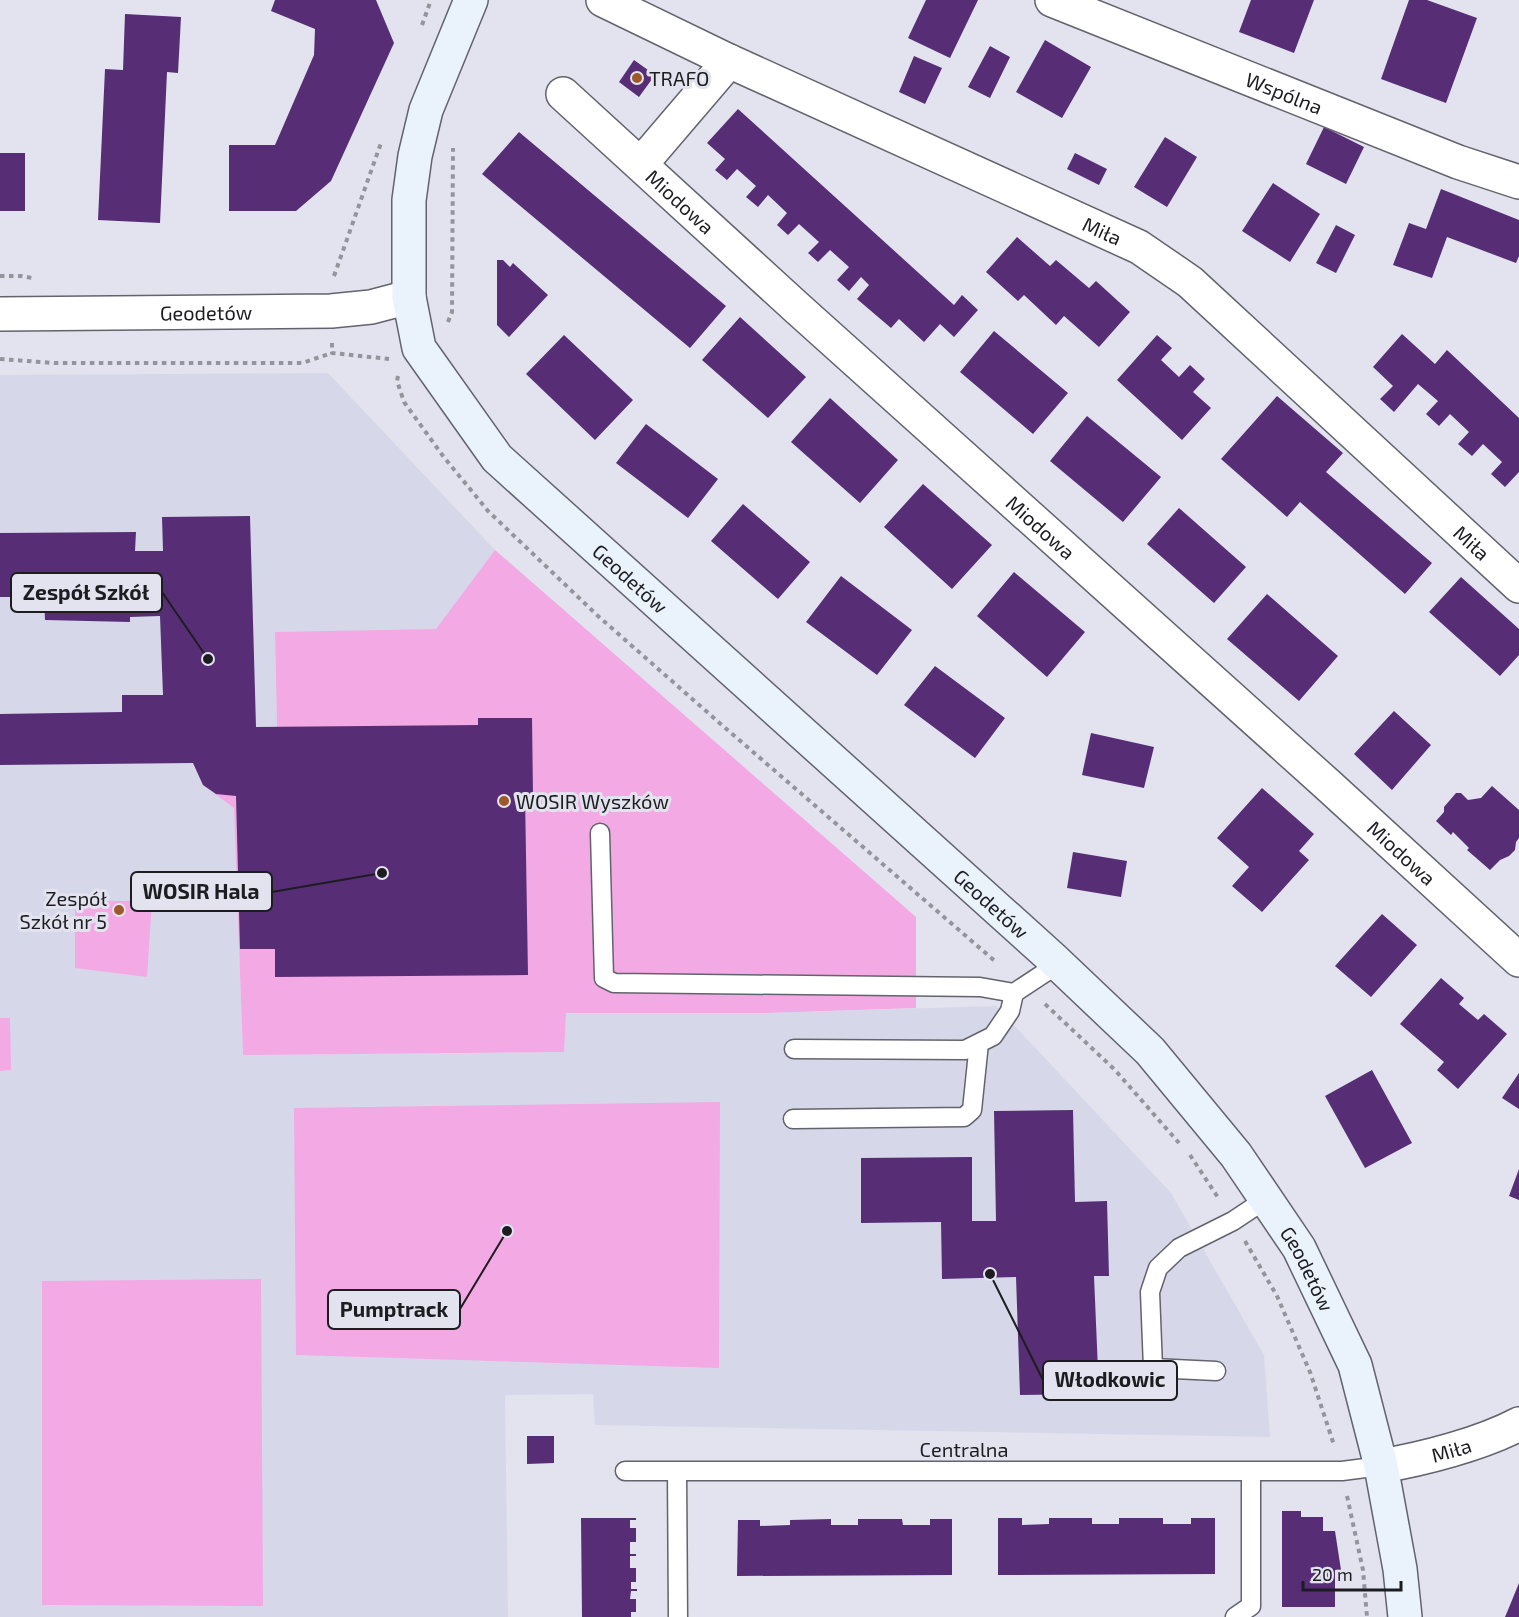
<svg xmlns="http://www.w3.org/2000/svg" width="1519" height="1617" viewBox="0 0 1519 1617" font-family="'Exo 2',sans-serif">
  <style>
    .built { fill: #d6d8ea }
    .green { fill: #f2a9e4 }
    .building { fill: #572e76 }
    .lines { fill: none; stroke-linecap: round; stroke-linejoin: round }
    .lane-casing { stroke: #62636d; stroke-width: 21 }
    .street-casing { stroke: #62636d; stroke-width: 36 }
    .secondary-casing { stroke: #62636d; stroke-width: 36 }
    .path { stroke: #93949c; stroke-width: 4; stroke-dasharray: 4.5 4.5; stroke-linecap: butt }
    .lane { stroke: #fff; stroke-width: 18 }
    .street { stroke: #fff; stroke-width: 33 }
    .secondary { stroke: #eaf2fc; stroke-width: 33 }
    .poi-dot { fill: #9d592a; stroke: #e2e3ee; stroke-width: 2 }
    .labels { text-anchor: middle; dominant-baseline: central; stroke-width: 6; stroke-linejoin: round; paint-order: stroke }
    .poi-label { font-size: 20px; fill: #1d1d21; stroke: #e2e3ee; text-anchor: start }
    .street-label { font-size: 20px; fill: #1d1d21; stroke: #e2e3ee }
    .leader { fill: none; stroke: #1d1d21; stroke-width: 2 }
    .callout-dot { fill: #1d1d21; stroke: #e2e3ee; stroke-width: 2 }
    .callout { fill: #e2e3ee; stroke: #1d1d21; stroke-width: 2 }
    .callout-label { font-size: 21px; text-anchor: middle; font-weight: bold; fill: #1d1d21 }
  </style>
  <rect width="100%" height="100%" fill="#e2e3ee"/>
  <!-- built -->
  <path class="built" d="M328 373 495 550 437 629 275 633 277 728 256 727 203 785 234 807 243 1055 563 1052 565 1013H766L996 1006 1171 1193 1264 1355 1270 1437 595 1425 593 1394 505 1395 508 1617H0V375Z"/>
  <!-- green -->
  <path class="green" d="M495 550 916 917V1008L766 1013H566L564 1052 243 1055 234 808 203 785 193 763 277 727 275 632 436 629Z
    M75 901H152L147 977 75 968Z
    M0 1018H10L11 1070 0 1071Z
    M720 1102 719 1368 296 1355 294 1108Z
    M261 1279 263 1606 42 1605V1281Z"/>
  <!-- building -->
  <path class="building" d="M275 0H376L394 43 331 181 296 211H229V145H275L314 55 315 29 271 11Z
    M926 0H978L950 58 908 38Z
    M1251 0H1314L1294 53 1239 32Z
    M1409 0H1427L1477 18 1446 103 1381 79Z
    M125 14 181 17 178 73 167 72 160 223 98 220 105 69 123 70Z
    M1045 40 1091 67 1062 118 1016 92Z
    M990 46 1010 57 990 98 968 87Z
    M914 56 942 68 925 104 899 92Z
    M634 60 655 75 639 97 619 82Z
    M738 109 954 305 962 295 978 310 954 337 940 324 924 342 899 319 891 328 857 299 869 285 861 277 849 291 837 280 849 267 830 250 818 262 808 253 819 242 799 224 788 235 777 225 787 213 768 195 758 207 746 197 756 186 737 169 727 180 715 170 725 159 707 143Z
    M1324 127 1364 147 1346 184 1306 164Z
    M519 132 726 306 690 348 482 174Z
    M1165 137 1197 157 1167 207 1134 187Z
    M0 153H25V211H0Z
    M1075 153 1107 169 1099 185 1067 169Z
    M1273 183 1320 214 1290 262 1242 231Z
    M1441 189 1519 220V256L1516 263 1447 237 1432 278 1393 265 1409 223 1426 229Z
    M1336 225 1355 235 1336 273 1316 263Z
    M1017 237 1050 266 1056 260 1089 288 1096 281 1130 312 1099 347 1064 316 1056 325 1024 295 1018 301 986 272Z
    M497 260H503L510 267 513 263 548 295 509 337 497 325Z
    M740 317 806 377 768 418 702 360Z
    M994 331 1068 393 1033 434 960 372Z
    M1402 334 1435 364 1447 350 1519 418V472L1505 487 1491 474 1502 462 1483 444 1472 456 1458 444 1469 432 1450 414 1439 426 1426 414 1438 401 1418 384 1394 412 1380 399 1393 386 1373 367Z
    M564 335 633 400 595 440 526 374Z
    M1157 335 1172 348 1161 360 1179 377 1190 365 1205 379 1193 392 1211 408 1182 440 1117 380Z
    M1277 396 1343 453 1326 472 1432 563 1405 594 1300 502 1287 517 1221 459Z
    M830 398 898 460 860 503 791 442Z
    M1087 416 1161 477 1123 522 1050 461Z
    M646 424 718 479 688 518 616 463Z
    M923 484 992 545 952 589 884 527Z
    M743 504 810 562 778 599 711 541Z
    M1179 508 1246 567 1214 603 1147 544Z
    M250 516 256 727 478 725V718H532L533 795H525L528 975 275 977V949H240L236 796 216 794 203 785 193 763 0 765V714L122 712V695H163L160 616 130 617V622L45 620 44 597H0V533L136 532 135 551H163L162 517Z
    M1014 572 1085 632 1047 677 977 616Z
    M841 576 912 630 877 675 806 622Z
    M1461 577 1519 629V655L1500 676 1429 612Z
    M1267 594 1338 656 1299 701 1227 639Z
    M935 666 1005 718 975 758 904 705Z
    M1394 711 1431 745 1392 790 1354 754Z
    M1091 733 1154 747 1144 788 1082 775Z
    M1492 786 1519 810V838L1516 842 1515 850 1509 856 1500 860 1490 870 1467 850 1469 848 1453 832 1451 835 1436 821 1444 812V807L1456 793H1461L1468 800 1481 798Z
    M1262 788 1314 834 1299 851 1309 860 1262 912 1232 886 1249 867 1217 838Z
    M1073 852 1127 861 1121 897 1067 888Z
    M1382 914 1417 945 1371 997 1335 966Z
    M1441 978 1464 998 1459 1004 1478 1020 1484 1014 1507 1034 1458 1089 1437 1070 1444 1062 1400 1024Z
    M1372 1070 1412 1143 1365 1168 1325 1096Z
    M1519 1073V1109L1502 1098Z
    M1073 1110 1075 1202 1107 1201 1109 1276H1094L1099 1394 1020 1395 1016 1277 942 1279 941 1222 861 1223V1158L972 1157V1221H996L994 1111Z
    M1519 1169V1200L1509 1196Z
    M527 1436H554V1463L527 1464Z
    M1282 1511H1301V1517H1323V1531H1335L1341 1570H1335V1607H1282Z
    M581 1518H636V1520H630V1528H636V1542H630V1554H636V1556H630V1568H636V1582H631V1589H637V1591H631L630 1599H636V1612H631V1617H582Z
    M998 1518H1022V1525L1049 1524V1518H1092V1524H1119V1518H1163V1524H1191V1518H1215V1574L998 1575Z
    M831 1519V1525H858V1519H902L903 1525H930V1519H952V1575L737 1576 738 1520H760V1526L790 1525V1520Z
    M1519 1583V1617H1505L1508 1610Z"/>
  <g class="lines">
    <defs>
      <path id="lane" d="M600 833 604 978 614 983 980 987 1014 993 1058 964
        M794 1049 965 1050 993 1036 1010 1011 1014 993
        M793 1119 964 1117 972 1110 979 1043
        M1216 1371 1153 1368 1150 1292 1158 1268 1179 1248 1233 1221 1266 1199
        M625 1471H1342L1381 1466
        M677 1471 678 1617
        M1235 1617 1251 1606V1471"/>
      <g id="street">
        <path id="s1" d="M603 0 729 61 1139 247 1190 282 1519 586"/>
        <path id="s2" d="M1052 0 1458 162 1519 182"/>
        <path id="s3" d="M563 94 796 307 1328 785 1519 960"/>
        <path d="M641 164 729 61"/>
        <path id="s4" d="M0 314 331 311 371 307 409 297"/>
        <path id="s5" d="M1381 1466C1423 1459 1481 1444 1519 1424"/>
      </g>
      <g id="secondary">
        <path id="s6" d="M471 0 426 110 415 156 409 200V297L419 348 497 458 1052 958 1150 1051 1236 1155 1299 1248 1355 1365 1381 1466 1400 1569 1405 1617"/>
      </g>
    </defs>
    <!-- lane casing -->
    <use href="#lane" class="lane-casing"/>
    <!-- street casing -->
    <use href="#street" class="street-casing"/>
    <!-- secondary casing -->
    <use href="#secondary" class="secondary-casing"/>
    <!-- path -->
    <path class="path" d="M422 25 431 0
      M0 276H21L32 278
      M334 276 381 143
      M448 322 452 312 453 148
      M332 343V353L389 359
      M0 359 54 363H302L332 353
      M398 376 397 381 404 402 443 456 488 511 598 616 723 726 996 962
      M1045 1004 1115 1070 1179 1143
      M1190 1155 1219 1199
      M1245 1241 1277 1296 1310 1372 1334 1445
      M1347 1496 1363 1570 1367 1617"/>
    <!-- lane -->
    <use href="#lane" class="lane"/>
    <!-- street -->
    <use href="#street" class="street"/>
    <!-- secondary -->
    <use href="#secondary" class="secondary"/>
  </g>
  <!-- markers -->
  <g class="poi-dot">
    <circle cx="637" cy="78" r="6"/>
    <circle cx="504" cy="801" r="6"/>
    <circle cx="119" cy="910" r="6"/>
  </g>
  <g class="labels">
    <!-- poi labels -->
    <g class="poi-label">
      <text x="649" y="78">TRAFO</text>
      <text x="516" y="801">WOSIR Wyszków</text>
      <text x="107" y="898" text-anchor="end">Zespół<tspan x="107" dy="23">Szkół nr 5</tspan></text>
    </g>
    <!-- street labels -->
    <g class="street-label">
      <text stroke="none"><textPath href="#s2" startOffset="250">Wspólna</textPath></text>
      <text stroke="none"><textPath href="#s3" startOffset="159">Miodowa</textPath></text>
      <text stroke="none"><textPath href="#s1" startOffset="550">Miła</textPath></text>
      <text stroke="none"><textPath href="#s4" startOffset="206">Geodetów</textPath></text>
      <text stroke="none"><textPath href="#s3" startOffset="645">Miodowa</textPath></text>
      <text stroke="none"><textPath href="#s1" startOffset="1036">Miła</textPath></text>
      <text stroke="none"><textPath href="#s6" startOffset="674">Geodetów</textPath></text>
      <text stroke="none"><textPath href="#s3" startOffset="1131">Miodowa</textPath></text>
      <text stroke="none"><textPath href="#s6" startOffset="1160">Geodetów</textPath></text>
      <text stroke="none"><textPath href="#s6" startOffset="1646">Geodetów</textPath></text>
      <text x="964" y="1449">Centralna</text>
      <text stroke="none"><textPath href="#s5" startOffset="72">Miła</textPath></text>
    </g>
  </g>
  <!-- callouts -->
  <path class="leader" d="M208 659L162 592M382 873L272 892M507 1231L460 1309M990 1274L1043 1380"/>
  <g class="callout-dot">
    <circle cx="208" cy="659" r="6"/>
    <circle cx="382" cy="873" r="6"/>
    <circle cx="507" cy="1231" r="6"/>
    <circle cx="990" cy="1274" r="6"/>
  </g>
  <g class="callout">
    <rect x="11" y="573" width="151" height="39" rx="6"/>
    <rect x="131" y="872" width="141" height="39" rx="6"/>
    <rect x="328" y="1290" width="132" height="39" rx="6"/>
    <rect x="1043" y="1361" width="134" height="39" rx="6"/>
  </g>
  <g class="callout-label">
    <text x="86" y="600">Zespół Szkół</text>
    <text x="201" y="899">WOSIR Hala</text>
    <text x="394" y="1317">Pumptrack</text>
    <text x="1110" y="1387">Włodkowic</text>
  </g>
  <!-- scale -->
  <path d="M1303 1581v9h98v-9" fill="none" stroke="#1d1d21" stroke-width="3"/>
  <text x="1312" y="1581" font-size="18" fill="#1d1d21" stroke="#e2e3ee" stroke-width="4.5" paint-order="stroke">20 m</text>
</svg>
